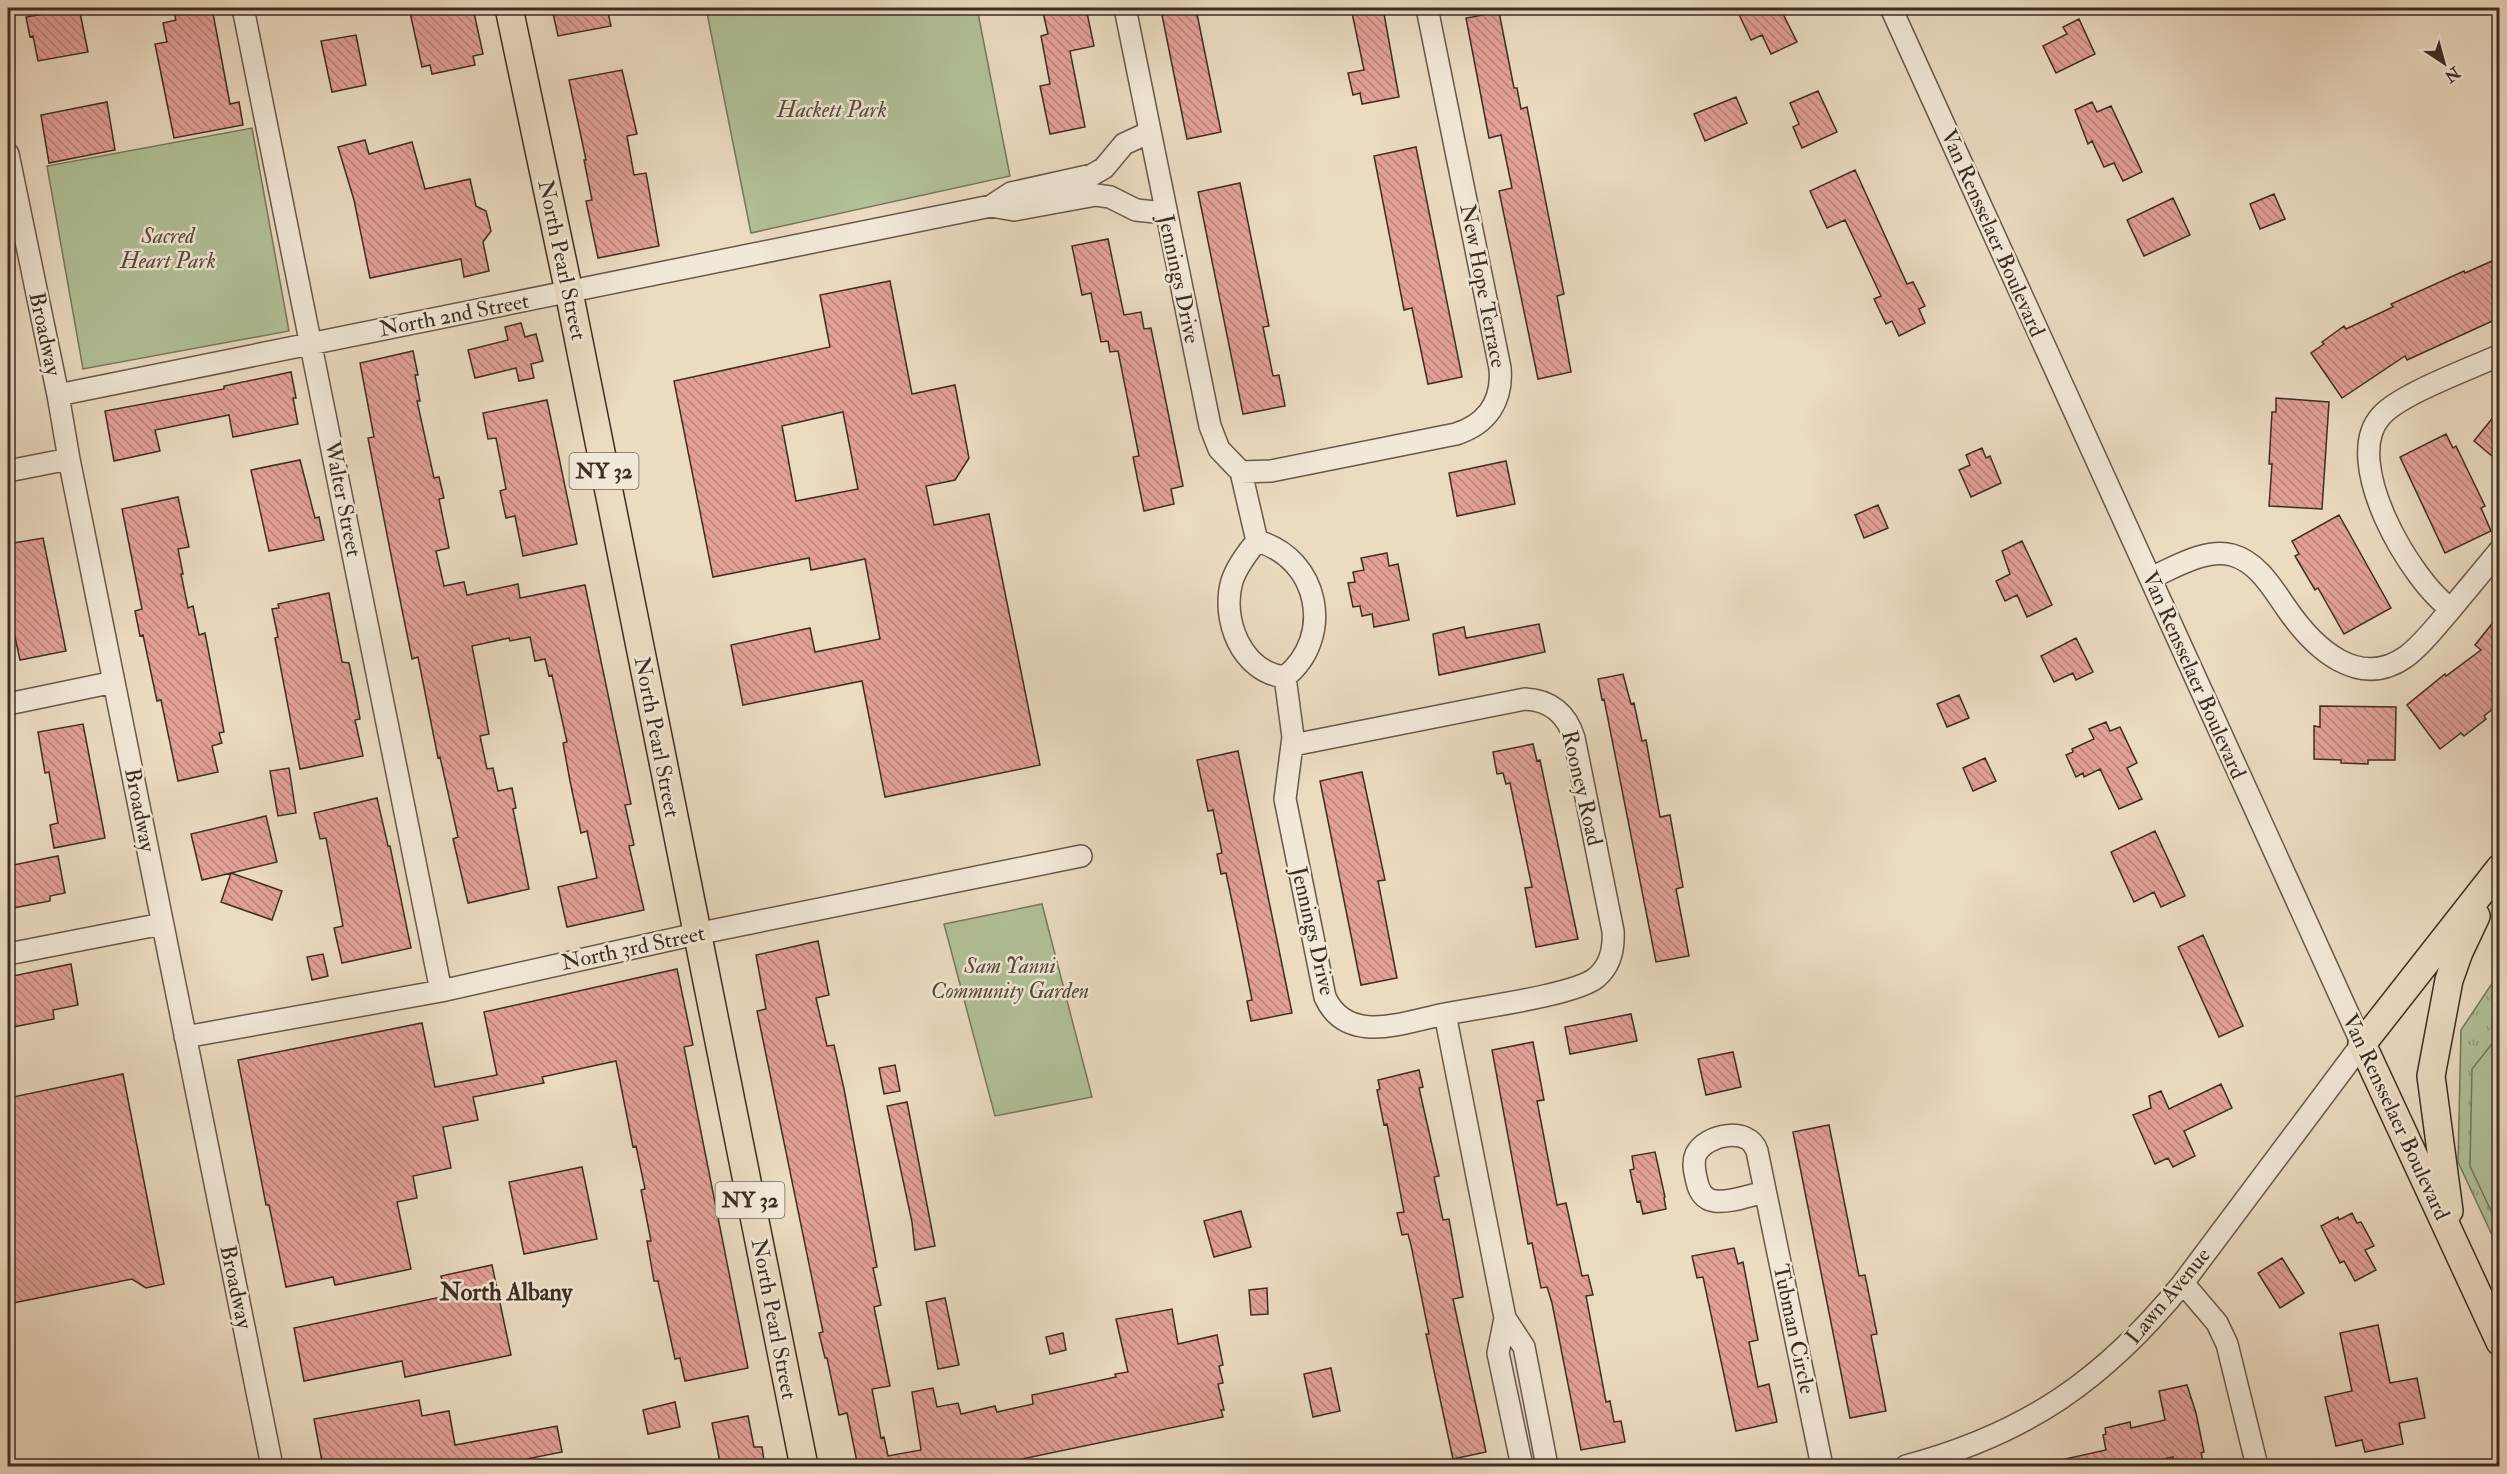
<svg xmlns="http://www.w3.org/2000/svg" width="2507" height="1474" viewBox="0 0 2507 1474" font-family="'IM FELL Double Pica',serif">
  <style>
    .grass { fill: url(#grass-tufts); stroke: #78775e; stroke-width: 1.5 }
    .green { fill: #b1c198; stroke: #78775e; stroke-width: 1.5 }
    .building { fill: url(#building-back-hatch); stroke: #3e2d23; stroke-width: 1.5; fill-rule: evenodd }
    .lines { fill: none; stroke-linecap: round; stroke-linejoin: round }
    .minor-casing { stroke: #69584a; stroke-width: 24 }
    .major-casing { stroke: #3e2d23; stroke-width: 30 }
    .minor { stroke: #f2e8d7; stroke-width: 21 }
    .major { stroke: #ebdbc1; stroke-width: 27 }
    .labels { text-anchor: middle; dominant-baseline: central; stroke-width: 5; stroke-linejoin: round; paint-order: stroke }
    .shield { fill: #f2e8d7; stroke: #746559; stroke-width: 1.5 }
    .shield-label { font-size: 21px; font-weight: bold; fill: #3e2d23 }
    .park-label { font-size: 22px; font-style: italic; fill: #554b3a; stroke: #f2e8d7 }
    .street-label { font-size: 22px; fill: #3e2d23; stroke: #f2e8d7 }
    .neighbourhood-label { font-size: 24px; font-weight: bold; fill: #3e2d23; stroke: #f2e8d7 }
  </style>
  <defs>
    <pattern id="grass-tufts" width="24" height="20" patternUnits="userSpaceOnUse" patternTransform="scale(1.5)"><rect width="24" height="20" fill="#b1c198"/><path d="M3 7l-1-3M5 7V3M7 7l1-3M15 17l-1-3M17 17v-4M19 17l1-3" fill="none" stroke="#919d7c"/></pattern>
    <pattern id="building-back-hatch" width="6" height="6" patternUnits="userSpaceOnUse" patternTransform="scale(1.5)"><rect width="6" height="6" fill="#e3a097"/><path d="M-1 5l2 2M0 0l6 6M5-1l2 2" fill="none" stroke="#b9837b"/></pattern>
  </defs>
  <rect width="100%" height="100%" fill="#ebdbc1"/>
  <filter id="stains"><feTurbulence type="fractalNoise" baseFrequency=".00333" numOctaves="4"/><feColorMatrix values="0 0 0 0 .2 0 0 0 0 .09 0 0 0 0 .02 0 0 0 .5 -.17"/></filter>
  <radialGradient id="worn" r=".72"><stop offset=".6" stop-color="#630" stop-opacity="0"/><stop offset="1" stop-color="#630" stop-opacity=".3"/></radialGradient>
  <!-- grass -->
  <path class="grass" d="M2499 973V1250L2458 1162 2461 1030Z"/>
  <!-- green -->
  <path class="green" d="M706 8H977L1010 176 751 233Z
    M252 128 289 331 83 369 47 166Z
    M1042 904 1092 1097 995 1116 944 924Z
    M2499 1035V1228L2470 1166 2472 1069Z"/>
  <!-- building -->
  <path class="building" d="M79 8 88 52 38 61 33 36 30 37 26 17Z
    M198 8H212L230 104 239 102 243 125 174 138 155 44 167 42 163 23 176 20 174 12Z
    M409 8H473L483 54 473 56 475 65 432 74 430 65 422 67Z
    M580 8H607L611 26 558 36 553 13Z
    M1042 8H1086L1094 46 1070 51 1085 127 1050 134 1040 86 1050 84 1041 36 1048 34Z
    M1351 8H1383L1399 97 1362 104 1360 93 1353 95 1348 73 1364 70Z
    M1736 8H1780L1797 42 1771 54 1762 35 1751 40Z
    M1196 9 1221 132 1187 139 1162 15Z
    M1499 12 1514 88H1517L1521 109 1527 107 1564 294 1557 296 1571 372 1538 379 1499 191 1512 188 1501 135 1489 138 1466 18Z
    M2079 19 2095 54 2056 73 2043 46 2067 34 2063 27Z
    M356 35 366 85 332 92 321 41Z
    M622 70 637 134 627 136 634 175 646 173 659 246 598 258 586 201 592 200 584 160H586L569 80Z
    M1818 91 1837 132 1802 148 1793 127 1799 124 1790 103Z
    M1736 97 1747 123 1705 141 1694 114Z
    M107 102 115 150 49 163 41 115Z
    M2092 102 2097 112 2111 106 2142 172 2123 181 2114 163 2104 167 2092 141 2088 144 2075 110Z
    M365 140 369 154 412 142 425 189 470 179 476 206 486 211 491 231 483 242 489 271 464 277 461 259 370 278 354 200 338 147Z
    M1416 147 1462 377 1428 384 1412 308 1404 310 1374 156Z
    M1855 170 1907 284 1913 282 1925 306 1919 309 1925 323 1899 336 1892 321 1886 324 1874 299 1881 296 1845 220 1827 228 1810 191Z
    M1240 183 1269 326 1263 327 1273 376 1279 375 1285 406 1243 414 1198 192Z
    M2274 194 2285 219 2260 229 2250 204Z
    M2173 198 2190 235 2144 256 2127 220Z
    M1108 239 1124 315 1141 312 1144 329 1151 328 1183 486 1171 489 1174 504 1144 511 1133 457 1139 456 1118 351 1110 352 1108 341 1101 342 1091 293 1082 295 1072 246Z
    M2499 258V318L2407 360 2405 356 2342 398 2311 353 2324 344 2322 342 2344 326 2346 329 2393 307 2391 304 2464 271 2465 273Z
    M890 281 912 394 955 385 969 458 955 480 926 486 934 525 989 514 1040 765 885 797 862 681 743 705 731 645 810 628 815 652 880 639 865 559 811 570 809 558 713 577 674 381 830 347 820 295ZM843 412 858 489 796 501 782 426Z
    M521 323 525 337 536 334 543 361 531 364 534 378 519 381 516 368 475 378 468 350 508 340 505 327Z
    M413 351 418 375H415L420 401H417L434 478 439 477 444 498 439 499 449 548 436 551 444 586 464 582 467 595 518 584 520 598 585 585 631 804 625 805 634 845 629 846 644 910 567 927 558 887 597 878 587 831 581 833 570 781 563 743 567 742 552 675 549 676 545 659 535 661 530 637 510 641 509 638 472 646 489 734 480 736 487 769 493 768 498 791 512 788 516 808 513 809 529 889 468 903 453 839 458 837 440 757 438 758 418 657 412 659 394 570 368 438 374 437 360 363Z
    M291 372 296 398H293L298 424 233 437 229 415 155 430 160 451 114 461 105 411 224 389V386Z
    M2276 398 2329 402 2322 509 2269 506 2272 464H2269L2272 412H2276Z
    M547 400 577 544 523 556 515 516 506 518 500 491 506 489 496 438 488 439 483 413Z
    M2499 410V462L2474 441Z
    M2446 434 2453 448 2456 446 2485 506 2481 508 2491 531 2445 553 2400 457Z
    M1982 448 1986 458 1990 456 2001 483 1971 497 1959 470 1970 465 1966 455Z
    M300 460 315 518 319 517 324 540 269 551 251 470Z
    M1506 461 1515 504 1457 516 1449 473Z
    M178 497 189 547 178 549 183 574H181L188 608 193 606 199 635 205 633 224 732 219 733 222 743 212 746 218 772 178 781 161 700 157 701 143 635 140 636 135 611 142 609 122 509Z
    M1878 505 1888 528 1864 538 1855 515Z
    M2339 515 2391 608 2344 634 2318 588 2315 590 2295 556 2299 554 2292 541Z
    M43 538 66 651 20 660 10 614H8V544Z
    M2022 541 2052 605 2027 617 2017 595 2005 601 1996 581 2010 574 2002 551Z
    M1387 553 1389 566 1398 564 1409 620 1374 627 1372 614 1362 616 1360 606 1353 607 1348 583 1355 582 1353 572 1364 570 1361 558Z
    M329 593 342 662 349 663 356 697 360 719 355 720 363 756 300 769 275 638 278 637 272 609 279 608 278 604Z
    M2499 615V704L2484 716 2486 719 2464 736 2461 733 2440 749 2407 705 2445 674 2446 676 2481 650 2475 645Z
    M1539 624 1545 652 1439 675 1433 634 1464 627 1466 638Z
    M2076 638 2093 672 2076 680 2073 673 2054 682 2041 656Z
    M1623 674 1631 704 1634 703 1642 741 1646 740 1660 817 1670 815 1683 887 1676 889 1689 956 1656 962 1604 699 1602 700 1598 679Z
    M1959 695 1969 718 1947 727 1937 704Z
    M2320 706 2396 707 2395 760H2368V764L2341 763V760L2314 759V726L2320 727Z
    M2106 722 2110 731 2120 727 2137 763 2127 768 2142 799 2119 809 2100 769 2084 777 2083 773 2076 777 2066 755 2073 752 2072 749 2094 739 2089 729Z
    M83 724 105 838 54 848 50 825 58 823 49 772 45 773 38 732Z
    M1533 744 1537 761 1540 760 1578 939 1536 947 1525 888 1532 887 1510 783 1506 784 1503 773 1497 774 1493 752Z
    M1238 751 1292 1013 1251 1021 1247 1001 1252 1000 1237 925 1226 873 1221 874 1217 854 1222 853 1213 810 1208 811 1197 760Z
    M1985 758 1996 781 1973 791 1963 768Z
    M289 768 296 813 278 816 270 771Z
    M1362 772 1385 880 1378 881 1397 978 1361 985 1320 781Z
    M377 798 388 846H390L411 948 342 963 334 928 343 926 326 838 320 839 314 813Z
    M266 816 277 862 202 880 191 834Z
    M2155 831 2185 896 2161 907 2154 892 2134 902 2111 852Z
    M58 856 65 893 50 896V901L8 909V866Z
    M231 873 282 891 272 920 221 902Z
    M2203 935 2243 1026 2219 1037 2178 947Z
    M818 941 829 995 816 998 827 1046 834 1045 844 1089 877 1267 873 1268 881 1305 874 1307 890 1386 872 1389 881 1438 884 1437 888 1456 921 1450 912 1392 933 1388 937 1407 958 1403 961 1414 995 1406 997 1412 1033 1404 1032 1395 1116 1377 1115 1374 1128 1372 1116 1319 1172 1309 1178 1344 1217 1335 1223 1365 1219 1366 1223 1383 1218 1384 1224 1410H1221L1223 1417 984 1467H858L847 1413 839 1415 827 1358H825L819 1333 823 1332 757 1011 766 1009 756 955Z
    M323 954 328 976 312 980 307 957Z
    M71 964 78 1005 53 1010 54 1019 8 1028V977Z
    M677 969 693 1045 684 1047 748 1368 685 1381 680 1358 675 1359 658 1281H654L647 1241H651L641 1190 645 1189 636 1146 633 1147 616 1061 542 1077 544 1083 473 1097 478 1120 443 1127 451 1168 413 1176 417 1198 397 1202 411 1269 335 1285 333 1277 286 1287 269 1205H266L238 1060 422 1023 435 1087 497 1075 484 1012Z
    M1631 1014 1637 1041 1570 1054 1565 1027Z
    M1533 1042 1544 1100 1537 1101 1557 1205 1566 1203 1582 1276 1588 1275 1593 1295 1586 1296 1606 1402 1610 1401 1614 1422 1621 1421 1625 1442 1581 1450 1552 1303 1547 1287 1541 1288 1532 1243 1528 1244 1492 1050Z
    M1733 1052 1741 1087 1706 1095 1698 1059Z
    M895 1065 900 1091 884 1094 879 1068Z
    M1419 1070 1423 1087 1419 1088 1439 1176 1434 1177 1443 1220 1449 1219 1463 1297 1453 1299 1486 1452 1453 1459 1426 1334H1429L1411 1245 1408 1234 1402 1235 1397 1213 1404 1212 1387 1124 1384 1125 1377 1090 1380 1089 1378 1080Z
    M123 1074 164 1284 146 1288 132 1279 8 1304V1098Z
    M2221 1084 2232 1108 2184 1131 2195 1156 2173 1167 2168 1158 2155 1164 2133 1115 2151 1108 2149 1096 2161 1091 2169 1109Z
    M907 1102 935 1246 915 1250 912 1222 887 1106Z
    M1829 1125 1859 1276 1865 1275 1877 1334 1871 1335 1886 1411 1850 1418 1793 1132Z
    M1655 1152 1665 1197 1664 1198 1666 1209 1643 1214 1640 1201 1637 1202 1630 1170 1634 1169 1632 1156Z
    M582 1167 597 1239 524 1254 509 1182Z
    M1241 1211 1251 1247 1214 1257 1204 1221Z
    M2352 1213 2357 1223 2361 1222 2374 1246 2365 1250 2376 1270 2355 1281 2344 1261 2340 1263 2321 1226 2338 1217 2339 1220Z
    M1734 1248 1738 1264 1743 1262 1758 1340 1749 1342 1758 1387 1769 1384 1777 1422 1736 1431 1703 1277 1697 1278 1692 1256Z
    M2282 1258 2304 1293 2280 1308 2258 1273Z
    M492 1265 511 1355 405 1377 402 1361 304 1381 294 1328 446 1296 441 1276Z
    M1267 1288 1268 1314 1251 1315 1249 1290Z
    M945 1298 959 1365 938 1369 926 1302Z
    M2378 1325 2390 1383 2417 1378 2425 1418 2399 1423 2403 1444 2365 1452 2362 1440 2336 1446 2325 1397 2352 1391 2340 1333Z
    M1063 1333 1066 1350 1050 1354 1046 1337Z
    M1331 1368 1340 1411 1313 1417 1304 1374Z
    M2187 1385 2196 1413 2204 1452 2201 1453 2204 1464 2175 1467 2173 1457 2131 1467H2066L2065 1459 2106 1450 2103 1435 2106 1434 2105 1428 2130 1422 2131 1428 2165 1420 2159 1391Z
    M419 1400 422 1416 449 1411 455 1445 557 1426 562 1452 486 1467H323L314 1419Z
    M675 1402 680 1427 648 1434 643 1410Z
    M748 1416 754 1447H762L765 1467H721L712 1423Z"/>
  <g class="lines">
    <defs>
      <path id="minor" d="M243 8 441 991
        M1125 8 1210 426 1219 449 1241 472 1257 541
        M1891 8 2362 1044 2183 1283C2105 1379 2027 1434 1906 1466
        M8 154 58 395 69 459 272 1466
        M991 206 1011 193 1092 175 1104 168 1124 144 1150 132
        M2500 355C2470 369 2400 394 2381 416 2340 461 2411 581 2451 609L2500 550
        M58 395 991 206 1014 210 1096 195 1110 197 1136 210 1165 213
        M8 471 69 459
        M1241 472 1271 471 1456 434C1487 424 1503 401 1500 368L1427 8
        M1257 541C1319 558 1335 637 1285 677 1241 672 1221 619 1232 581 1237 566 1247 553 1257 541Z
        M2150 578C2174 568 2205 548 2232 555 2258 562 2273 589 2287 609 2314 648 2359 691 2407 656 2424 643 2437 625 2451 609
        M1285 677 1293 737 1285 799 1325 997C1347 1046 1404 1022 1445 1014L1505 1318 1524 1347 1547 1466
        M8 704 114 682
        M1293 745 1525 699C1550 700 1567 714 1574 738L1613 931C1614 948 1611 965 1597 977 1577 995 1476 1008 1445 1014
        M8 954 162 924
        M185 1037 441 991 696 934 1081 856
        M1765 1192C1750 1195 1730 1203 1715 1201 1704 1200 1699 1191 1697 1182 1695 1173 1692 1163 1696 1154 1706 1134 1749 1126 1757 1151L1822 1466
        M2183 1283 2217 1323 2227 1344 2257 1466
        M1505 1318 1498 1353 1522 1466"/>
      <path id="major" d="M509 8 569 292 804 1466
        M2500 868 2362 1044 2500 1342
        M2449 1211 2431 1076 2449 980 2459 952 2476 916"/>
    </defs>
    <!-- minor casing -->
    <use href="#minor" class="minor-casing"/>
    <!-- major casing -->
    <use href="#major" class="major-casing"/>
    <!-- minor -->
    <use href="#minor" class="minor"/>
    <!-- major -->
    <use href="#major" class="major"/>
  </g>
  <g class="labels">
    <!-- shield labels -->
    <g class="shield">
      <rect x="569.5" y="453" width="69" height="36" rx="4.5"/>
      <rect x="715.5" y="1182" width="69" height="36" rx="4.5"/>
    </g>
    <g class="shield-label">
      <text x="604" y="471">NY 32</text>
      <text x="750" y="1200">NY 32</text>
    </g>
    <!-- park labels -->
    <g class="park-label">
      <text x="832" y="110">Hackett Park</text>
      <text x="168" y="236">Sacred<tspan x="168" dy="25">Heart Park</tspan></text>
      <text x="1010" y="966">Sam Yanni<tspan x="1010" dy="25">Community Garden</tspan></text>
    </g>
    <!-- street labels -->
    <g class="street-label">
      <text transform="translate(1993 233) rotate(66)">Van Rensselaer Boulevard</text>
      <text transform="translate(562 260) rotate(78)">North Pearl Street</text>
      <text transform="translate(1179 279) rotate(78)">Jennings Drive</text>
      <text transform="translate(1483 286) rotate(79)">New Hope Terrace</text>
      <text transform="translate(454 315) rotate(-11)">North 2nd Street</text>
      <text transform="translate(45 334) rotate(78)">Broadway</text>
      <text transform="translate(343 499) rotate(79)">Walter Street</text>
      <text transform="translate(2194 675) rotate(66)">Van Rensselaer Boulevard</text>
      <text transform="translate(657 737) rotate(79)">North Pearl Street</text>
      <text transform="translate(1582 788) rotate(77)">Rooney Road</text>
      <text transform="translate(140 810) rotate(79)">Broadway</text>
      <text transform="translate(1313 931) rotate(77)">Jennings Drive</text>
      <text transform="translate(633 948) rotate(-12)">North 3rd Street</text>
      <text transform="translate(2396 1117) rotate(65)">Van Rensselaer Boulevard</text>
      <text transform="translate(236 1287) rotate(78)">Broadway</text>
      <text transform="translate(2168 1296) rotate(-50)">Lawn Avenue</text>
      <text transform="translate(774 1319) rotate(79)">North Pearl Street</text>
      <text transform="translate(1794 1329) rotate(78)">Tubman Circle</text>
    </g>
    <!-- neighbourhood labels -->
    <g class="neighbourhood-label">
      <text x="506" y="1292">North Albany</text>
    </g>
  </g>
  <!-- margin -->
  <rect width="2507" height="1474" fill="none" stroke="#ebdbc1" stroke-width="30"/>
  <rect x="9" y="9" width="2489" height="1456" fill="none" stroke="#3e2d23" stroke-width="3"/>
  <rect x="15" y="15" width="2477" height="1444" fill="none" stroke="#3e2d23" stroke-width="1.5"/>
  <!-- north arrow -->
  <g transform="translate(2444 63) rotate(144)" stroke="#f2e8d7" stroke-width="4.5" paint-order="stroke">
  <path d="M0-4.5L10 22L0 15L-10 22Z" fill="#3e2d23"/>
  <text y="-9" font-size="16" font-weight="bold" text-anchor="middle" fill="#3e2d23">N</text>
  </g>
  <rect width="100%" height="100%" filter="url(#stains)"/>
  <rect width="100%" height="100%" fill="url(#worn)"/>
</svg>
